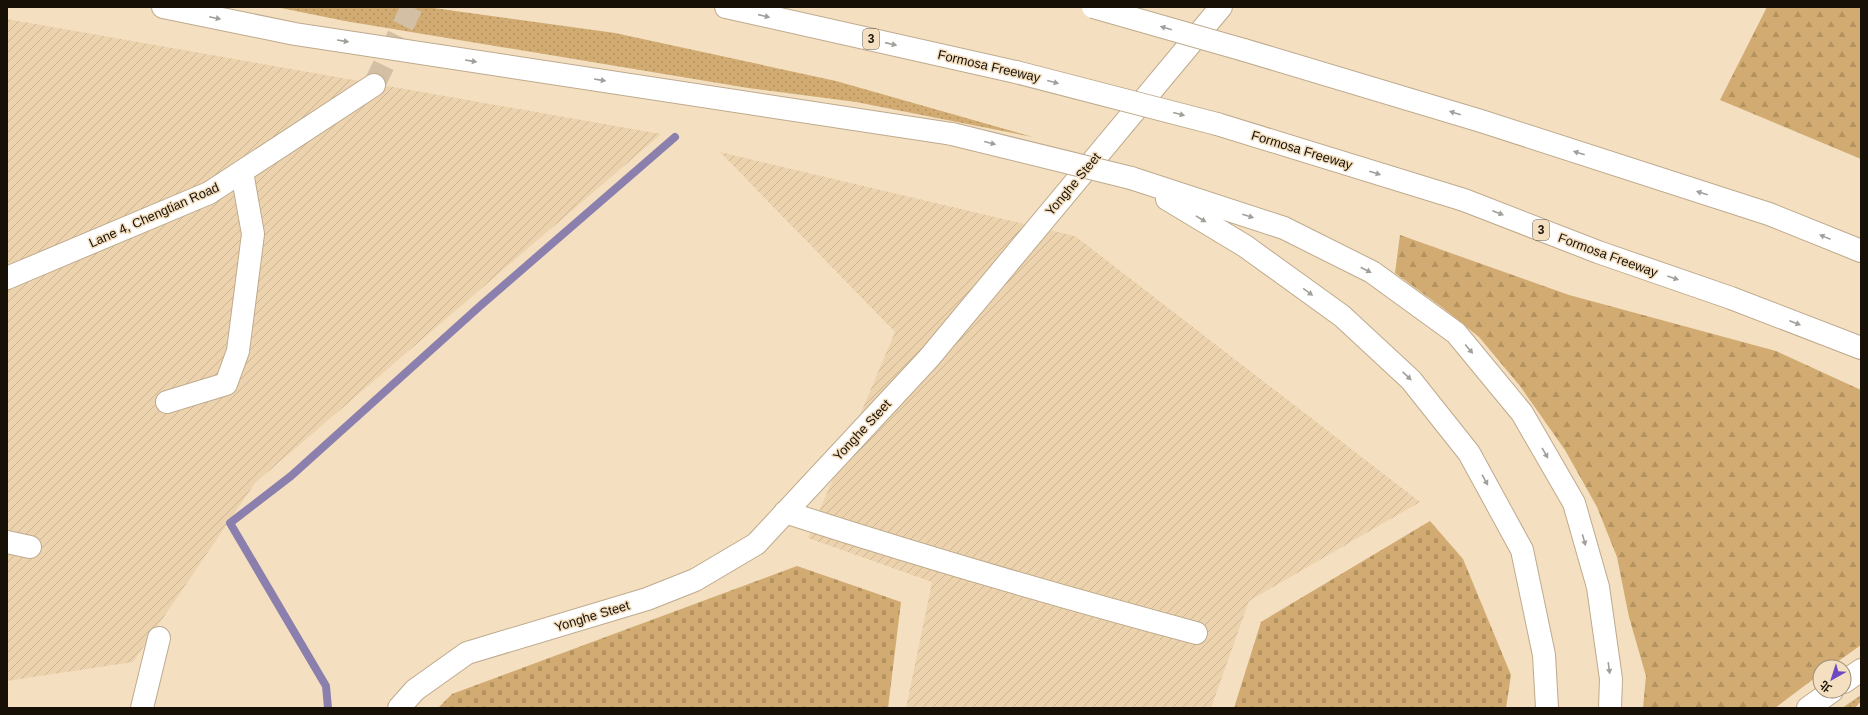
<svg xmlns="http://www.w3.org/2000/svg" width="1868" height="715" viewBox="0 0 1868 715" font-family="Helvetica,'Noto Sans TC',sans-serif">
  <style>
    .industrial { fill: url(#industrial-furrows) }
    .grass { fill: url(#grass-dots) }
    .forest { fill: url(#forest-firs) }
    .cemetery { fill: url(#cemetery-stones) }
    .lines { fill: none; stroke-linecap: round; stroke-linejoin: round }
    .stream { stroke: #8a7fad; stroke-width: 8 }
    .minor-tunnel { stroke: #d3c0a4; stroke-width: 22; stroke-dasharray: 22 11; stroke-linecap: butt }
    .minor-casing { stroke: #beaa8d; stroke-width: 24 }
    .highway-casing { stroke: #beaa8d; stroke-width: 24 }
    .minor { stroke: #fff; stroke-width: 22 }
    .highway { stroke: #fff; stroke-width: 22 }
    .highway-bridge-casing { stroke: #beaa8d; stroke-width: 24; stroke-linecap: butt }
    .highway-bridge { stroke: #fff; stroke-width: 22 }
    .oneway { fill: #a29f9b }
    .labels { text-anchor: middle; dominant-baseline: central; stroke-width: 3; stroke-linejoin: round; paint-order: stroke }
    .shield { fill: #f4dfc0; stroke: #594e3e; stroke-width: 1 }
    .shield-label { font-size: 12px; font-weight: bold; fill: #171006 }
    .street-label { font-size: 13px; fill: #171006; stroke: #f4dfc0 }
  </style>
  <defs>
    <pattern id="industrial-furrows" width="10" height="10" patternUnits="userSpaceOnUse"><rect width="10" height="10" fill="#ecd3ae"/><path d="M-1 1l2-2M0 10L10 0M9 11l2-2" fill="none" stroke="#cab494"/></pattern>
    <pattern id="grass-dots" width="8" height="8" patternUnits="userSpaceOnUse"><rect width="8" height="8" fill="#d1ab71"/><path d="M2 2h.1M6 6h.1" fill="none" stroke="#b39260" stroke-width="1.8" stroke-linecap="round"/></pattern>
    <pattern id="forest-firs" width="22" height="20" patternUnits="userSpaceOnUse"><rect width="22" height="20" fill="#d1ab71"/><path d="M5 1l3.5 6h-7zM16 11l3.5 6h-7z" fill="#b39260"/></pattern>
    <pattern id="cemetery-stones" width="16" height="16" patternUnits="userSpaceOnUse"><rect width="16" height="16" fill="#d1ab71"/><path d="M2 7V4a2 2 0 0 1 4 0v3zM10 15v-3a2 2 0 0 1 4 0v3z" fill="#b39260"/></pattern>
  </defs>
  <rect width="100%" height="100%" fill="#f4dfc0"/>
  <!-- industrial -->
  <path class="industrial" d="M7 19 661 134 255 483 133 662 7 681Z
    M720 152 1075 236 1420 502 1249 601 1211 708H906L932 582 808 538 895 332Z"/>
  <!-- grass -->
  <path class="grass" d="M276 7H426L615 33 836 81 1033 137 856 102 748 88 345 21Z
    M1861 695V701L1855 708H1842Z"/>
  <!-- forest -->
  <path class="forest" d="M1767 7H1861V159L1720 100Z
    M1400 235 1569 295 1776 351 1861 390V645L1830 667H1820V674L1775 708H1643L1646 676 1629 617 1617 557 1597 507 1565 450 1520 386 1479 337 1443 308 1395 273Z"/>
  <!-- cemetery -->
  <path class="cemetery" d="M1430 521 1463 559 1511 675 1506 708H1234L1261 622Z
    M797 566 901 602 888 708H438L452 694Z"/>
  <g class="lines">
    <!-- stream -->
    <path class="stream" d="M328 708 326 686 230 523 291 476 480 306 675 137"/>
    <!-- minor-tunnel -->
    <path class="minor-tunnel" d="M374 85 412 7"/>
    <defs>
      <path id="minor" d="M7 278 209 193 374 85
        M167 402 226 384 238 351 253 234 242 172
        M785 512C921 556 1058 596 1196 633
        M7 542 30 547
        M142 708 159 638
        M399 708 415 690 467 653 647 599 695 580 756 544 929 358 1221 7"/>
      <path id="highway" d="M163 7 295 34 952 134
        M726 7 1016 72
        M1244 50 1481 121 1769 214 1861 251
        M1217 124 1464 200 1598 252 1731 298 1861 348
        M1131 178 1284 228 1372 272 1456 333 1522 413 1574 503 1598 587 1611 679 1610 708
        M1167 199 1245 246 1342 316 1411 380 1469 453 1522 550 1544 655 1547 708
        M1844 682 1861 670
        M1808 708 1832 691"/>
    </defs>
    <!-- minor casing -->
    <use href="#minor" class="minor-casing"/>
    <!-- highway casing -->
    <use href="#highway" class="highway-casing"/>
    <!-- minor -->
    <use href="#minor" class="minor"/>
    <!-- highway -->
    <use href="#highway" class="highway"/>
    <defs>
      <path id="highway-bridge" d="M1093 7 1244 50
        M1016 72 1217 124
        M952 134 1131 178"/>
    </defs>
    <!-- highway-bridge casing -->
    <use href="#highway-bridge" class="highway-bridge-casing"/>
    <!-- highway-bridge -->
    <use href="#highway-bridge" class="highway-bridge"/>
  </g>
  <!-- one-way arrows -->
  <defs><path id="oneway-solid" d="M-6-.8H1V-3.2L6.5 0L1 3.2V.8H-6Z"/></defs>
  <g class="oneway">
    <use href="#oneway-solid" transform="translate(764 16) rotate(13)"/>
    <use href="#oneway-solid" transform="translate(215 18) rotate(12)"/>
    <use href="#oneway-solid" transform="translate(1166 28) rotate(-164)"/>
    <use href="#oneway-solid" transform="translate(343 41) rotate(9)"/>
    <use href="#oneway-solid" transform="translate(891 44) rotate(13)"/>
    <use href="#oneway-solid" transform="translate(471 61) rotate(9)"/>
    <use href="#oneway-solid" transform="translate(600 80) rotate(9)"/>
    <use href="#oneway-solid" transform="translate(1053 82) rotate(15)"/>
    <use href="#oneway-solid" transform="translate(1455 113) rotate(-163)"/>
    <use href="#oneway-solid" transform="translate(1179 114) rotate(15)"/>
    <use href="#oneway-solid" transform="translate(990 143) rotate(14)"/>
    <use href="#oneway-solid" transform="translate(1579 153) rotate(-162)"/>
    <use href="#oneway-solid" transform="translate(1375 173) rotate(17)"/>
    <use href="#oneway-solid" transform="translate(1702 193) rotate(-162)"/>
    <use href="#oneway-solid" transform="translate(1498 213) rotate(21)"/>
    <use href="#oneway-solid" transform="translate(1248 216) rotate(18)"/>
    <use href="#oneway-solid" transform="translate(1201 219) rotate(31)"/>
    <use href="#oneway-solid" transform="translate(1825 237) rotate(-158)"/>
    <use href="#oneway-solid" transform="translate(1366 270) rotate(27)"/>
    <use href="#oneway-solid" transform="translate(1673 278) rotate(19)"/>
    <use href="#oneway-solid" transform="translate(1308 292) rotate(36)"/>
    <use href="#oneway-solid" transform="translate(1795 323) rotate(21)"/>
    <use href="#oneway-solid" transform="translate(1469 349) rotate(50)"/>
    <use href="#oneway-solid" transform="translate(1407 376) rotate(43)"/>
    <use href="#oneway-solid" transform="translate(1545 453) rotate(60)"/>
    <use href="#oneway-solid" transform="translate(1485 480) rotate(61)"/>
    <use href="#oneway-solid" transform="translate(1584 540) rotate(74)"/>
    <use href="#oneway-solid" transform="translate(1609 668) rotate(82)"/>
  </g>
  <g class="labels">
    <!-- shield labels -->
    <g class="shield">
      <rect x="863" y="29" width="16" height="20" rx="3"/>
      <rect x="1533" y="220" width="16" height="20" rx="3"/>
    </g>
    <g class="shield-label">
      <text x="871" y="39">3</text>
      <text x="1541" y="230">3</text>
    </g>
    <!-- street labels -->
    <g class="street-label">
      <text transform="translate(989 66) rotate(13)">Formosa Freeway</text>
      <text transform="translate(1302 150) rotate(17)">Formosa Freeway</text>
      <text transform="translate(1073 184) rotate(-50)">Yonghe Steet</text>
      <text transform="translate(154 215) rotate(-24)">Lane 4, Chengtian Road</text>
      <text transform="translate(1608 255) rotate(20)">Formosa Freeway</text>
      <text transform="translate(862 430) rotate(-47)">Yonghe Steet</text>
      <text transform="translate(592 616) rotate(-17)">Yonghe Steet</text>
    </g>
  </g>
  <!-- border -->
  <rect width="1868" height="715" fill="none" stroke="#171006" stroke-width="16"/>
  <!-- north arrow -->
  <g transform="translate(1832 679) rotate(219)"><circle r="19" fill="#f4dfc0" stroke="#9c8c76"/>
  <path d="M0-3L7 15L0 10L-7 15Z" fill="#6d4ac3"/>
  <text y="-6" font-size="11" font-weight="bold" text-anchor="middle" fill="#171006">北</text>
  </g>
</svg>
